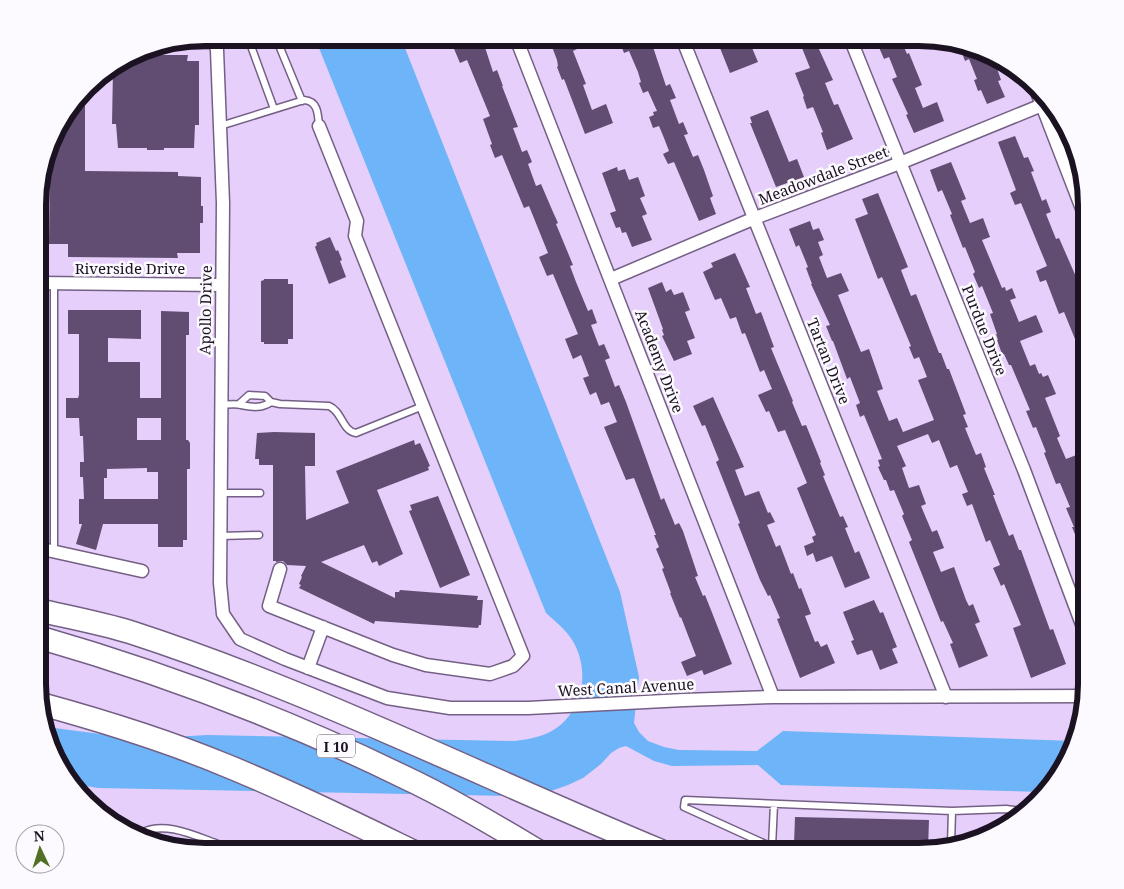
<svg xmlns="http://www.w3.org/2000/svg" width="1124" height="889" viewBox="0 0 1124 889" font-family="'Noto Serif',serif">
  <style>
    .water { fill: #6db4f8 }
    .building { fill: #614d71; fill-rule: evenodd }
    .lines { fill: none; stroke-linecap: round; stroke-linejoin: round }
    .lane-casing { stroke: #746085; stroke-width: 9 }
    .street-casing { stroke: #746085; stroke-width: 15 }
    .highway-casing { stroke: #746085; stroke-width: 25 }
    .lane { stroke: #fff; stroke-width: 6 }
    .street { stroke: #fff; stroke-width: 12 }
    .highway { stroke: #fff; stroke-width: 22 }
    .labels { text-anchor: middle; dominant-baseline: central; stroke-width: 5; stroke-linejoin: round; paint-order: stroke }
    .shield { fill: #fcfafe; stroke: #5e5864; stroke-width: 1 }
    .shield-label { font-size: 14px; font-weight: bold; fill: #1b1322 }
    .street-label { font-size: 15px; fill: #1b1322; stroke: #fcfafe }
    .rim { fill: none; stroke: #1b1322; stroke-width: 6 }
  </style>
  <rect width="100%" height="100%" fill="#e6cffa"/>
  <!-- water -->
  <path class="water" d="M315 38H401L620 592 639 677 634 723 639 732 648 741 664 747 679 750 757 751 783 731 1075 741 1074 748 1046 792 781 785 758 765 672 766 654 761 626 746 619 748 611 753 601 764 583 778 568 785 551 791 511 796 98 788 75 784 55 758 47 727 138 739 207 735 515 741C529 739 543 737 555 729 582 711 589 675 576 647 570 633 557 623 546 613Z"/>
  <!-- building -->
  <path class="building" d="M458 38H482L493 72 497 70 503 86H502L518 127 513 128 522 152 527 150 532 162 528 164 536 186 541 184 553 212 558 223 556 224 573 265 570 266 576 282 588 311 592 309 597 323 591 325 599 346 604 344 610 358 605 360 615 387 619 385 626 402 661 500 664 498 675 525 679 523 683 531 698 576 695 577 703 596 705 595 711 610 732 664 704 675 702 670 687 676 681 662 696 656 681 617 680 618 670 593H671L662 569 664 568 656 549 659 547 654 535H656L634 478 626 480 604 427 617 422 609 402 601 405 596 392 590 395 583 378 589 376 581 355 573 359 565 339 578 334 553 274 547 276 539 257 548 253 529 206 524 208 502 155 495 158 490 145 492 144 483 119 490 116 467 60 460 63 452 44 460 41Z
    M553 38H572L577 49 573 51 586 84 583 85 592 110 606 104 613 123 585 134 564 79 562 80 557 67 558 66 557 60 551 44 555 42Z
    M630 38H645L648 45 652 44 666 86 670 84 676 98 670 100 679 124 683 122 688 134 684 135 693 157 698 155 704 170 713 196 710 198 716 214 699 221 674 162 668 164 663 154 669 151 664 138 659 126 653 128 649 117 654 115 653 112 657 111 648 91 643 93 639 83 641 82 638 72 629 51 624 53 620 42Z
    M716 38H733L737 48 750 43 758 62 730 73Z
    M798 38H814L833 80 825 83 834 105 838 104 853 139 827 150 821 133 823 132 813 107 807 109 803 97 804 96 795 73 810 68Z
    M880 38H900L907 54 909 53 922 85 915 88 923 108 937 102 944 121 914 133 906 115 908 114 892 79 897 77 889 57 884 59 878 45 882 43Z
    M959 45 982 50 993 57 1001 80 998 81 1005 97 987 104 981 90 978 91 974 80 977 79 969 59 965 61Z
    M141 53H150V55H188L187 61H199V125H195L194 148H164V150H147V148H118L116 124H112L113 69Z
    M85 92V171L178 172V176L201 177V206H203V223H200V253H177L178 258 68 257V244H49L50 152 60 122Z
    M768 110 789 162 797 159 804 177 776 187 750 123H752L750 117Z
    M1015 136 1024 158 1028 157 1034 171 1031 172 1042 201 1046 199 1051 212 1046 214 1056 239 1059 238 1077 279 1080 290 1077 291 1086 313V366L1064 312 1059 314 1046 280 1040 282 1036 271 1047 266 1021 203 1015 205 1010 193 1016 190 998 142Z
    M951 162 966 199 961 201 970 223 983 218 990 237 982 240 1002 288 1005 287 1006 291 1012 288 1016 298 1010 300 1019 322 1036 315 1043 332 1020 341 1030 366 1035 364 1039 374 1041 373 1043 377 1048 375 1056 394 1045 398 1060 436 1057 438 1066 459 1079 454 1086 472 1079 475 1086 494V561L1072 527H1074L1066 508 1070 507 1060 483 1056 484 1044 453 1046 452 1036 427 1033 428 1026 411 1030 410 1011 365H1009L1004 354H1002L997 340H998L996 334H997L990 314 993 313 982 286 979 288 973 274 975 272 965 247 963 248 950 215 952 214 942 190 938 192 930 170Z
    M617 167 618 171 625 169 629 180 638 177 645 196 640 198 647 214 642 216 652 240 632 247 626 232 622 233 620 227 616 228 610 213 616 211 602 173Z
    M878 193 908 267 901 270 911 296 916 294 939 353H941L947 369H949L966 414 963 415 968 427 965 428 976 455 981 453 986 467 984 468 995 495H993L998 508 1009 536 1013 534 1019 550H1021L1050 630 1053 629 1066 664 1031 678 1013 628 1021 625 1004 584 1001 586 993 568 1000 565 990 540 986 542 972 504 967 506 962 494 968 492 957 465 950 468 939 440 932 443 928 434 897 446 906 466 902 468 909 488 919 485 926 504 921 506 932 532 937 530 944 548 933 552 941 572 954 567 966 600 969 606 973 604 980 622 975 624 988 656 959 668 950 644 953 643 943 621 941 622 909 542 912 540 902 516 904 514 894 490 890 491 886 480H884L878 467 880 466 878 460 882 459 864 415 860 417 856 405 860 403 850 377 847 379 833 341H832L826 326 830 325 811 284H812L806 268 808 267 799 245 796 247 789 229 810 221 813 230 819 228 824 240 818 242 823 255 819 257 827 278 841 273 849 291 838 295 861 352 869 349 883 389 877 391 889 421 897 418 903 432 934 420 918 380 927 377 919 357 914 359 909 347 911 346 882 277 878 279 855 219 868 214 862 199Z
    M330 237 336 251 338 250 342 260 340 261 346 277 329 284 315 247 317 245 316 243Z
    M735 253 750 287 746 288 756 314 761 312 774 347 771 348 793 401 792 402 802 426 806 425 821 462 820 463 825 475 823 476 840 517 843 516 848 527 845 528 855 553 859 551 870 578 845 588 832 556 816 562 813 553 807 556 804 546 814 542 812 537 816 535 797 488 807 483 785 430 778 432 769 411 766 412 758 395 772 389 764 370 760 372 745 333 742 334 736 317 730 319 721 298 715 300 703 272 713 267 711 263Z
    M264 279H288V284H293V339H288V344H264V342H261V281L264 280Z
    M662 282 666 292 671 289 674 295 683 292 690 310 685 312 695 338 687 341 692 354 674 361 662 336 664 335 662 330 663 329 648 288Z
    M68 310H141V339L108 338V362H140V398H161V311L189 312V335H186V440H188L190 443V469H187V540H183V547H158V524H103L96 550 76 544 82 524H79V499H84L83 477H80V462H84L83 436H80L79 418H66V398H78L79 395V334H68ZM137 418H161V440H137ZM147 468V472H158V499H104V478H107V469Z
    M713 397 744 467 735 470 745 496 759 491 768 513 770 512 775 522 767 525 776 547 780 545 791 574 793 573 799 589 801 588 811 614 805 616 815 642 818 641 821 647 827 644 835 663 800 678 777 619 780 618 770 595 768 596 760 580 738 524 740 523 716 462 719 460 705 425 702 426 693 406Z
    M274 432 315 433V466H305L306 520 349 503 336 471 414 440 415 445 420 443 430 466 428 467 429 470 377 490 403 554 379 566 377 561 372 563 364 545 321 562 395 598V592H399L400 590 478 596 477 600H483L481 625H479L478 628 375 621 374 624 299 588 301 585 299 584 302 577 301 576 306 566 287 565 283 561 276 562V561H273V465H259V459H255L257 433Z
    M438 496 470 575 440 588 409 511 412 510 410 505Z
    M874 600 880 613 883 612 897 647 892 649 898 663 880 670 872 650 857 655 851 641 854 640 843 612Z
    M795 817 929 820 928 850 918 852 818 851V844H794Z"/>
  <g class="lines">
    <defs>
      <path id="lane" d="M252 38 251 46 274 109
        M276 38 302 101
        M159 45H216
        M220 126 304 100C318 101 318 114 319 126
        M39 219 40 283
        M271 402 280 404 329 406C342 411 342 431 356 433L423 406
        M220 405C227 405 234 403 241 405 252 407 261 409 271 402L265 396 249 395 239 404
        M220 493H260
        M220 536 259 535
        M54 552V283
        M774 804 772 847 684 807 685 800 952 811
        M140 838 141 833C166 820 197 837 221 845L226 851
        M951 845 952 811 1006 809 1022 811"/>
      <path id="street" d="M214 38 217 50 223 203 220 583 223 614 240 639 285 659 387 698 450 708H528L684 700 773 697 1086 696
        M516 38 773 697
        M682 38 946 697
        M850 38 1024 470 1086 635
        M1035 87 1086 219
        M611 279 755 218 900 163 1047 103
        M39 283 221 285
        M38 548 142 571
        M280 569 269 606 393 655 426 665 490 674 513 666 523 656 355 236 357 221 319 126
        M308 668 323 627"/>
      <path id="highway" d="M38 610C68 617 100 623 130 632 312 691 484 778 661 851
        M38 637C163 673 285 719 402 776 449 798 494 825 538 851
        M41 704C103 721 165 740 225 765 289 791 350 821 412 851"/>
    </defs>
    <!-- lane casing -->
    <use href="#lane" class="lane-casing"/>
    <!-- street casing -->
    <use href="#street" class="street-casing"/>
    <!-- highway casing -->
    <use href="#highway" class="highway-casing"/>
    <!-- lane -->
    <use href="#lane" class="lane"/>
    <!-- street -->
    <use href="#street" class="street"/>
    <!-- highway -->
    <use href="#highway" class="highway"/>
  </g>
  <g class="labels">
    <!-- shield labels -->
    <rect class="shield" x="317" y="734.5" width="38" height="23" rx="4"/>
    <g class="shield-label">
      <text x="336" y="746">I 10</text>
    </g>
    <!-- street labels -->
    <g class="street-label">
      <text transform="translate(823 175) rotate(-21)">Meadowdale Street</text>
      <text x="130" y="268">Riverside Drive</text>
      <text transform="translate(205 310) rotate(-89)">Apollo Drive</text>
      <text transform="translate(985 330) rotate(68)">Purdue Drive</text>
      <text transform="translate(660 361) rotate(69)">Academy Drive</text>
      <text transform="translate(829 361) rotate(68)">Tartan Drive</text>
      <text transform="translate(626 687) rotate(-3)">West Canal Avenue</text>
    </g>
  </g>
  <!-- crop -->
  <path d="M0 0H1124V889H0ZM205 46H919A159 159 0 0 1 1078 205V684A159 159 0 0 1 919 843H205A159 159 0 0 1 46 684V205A159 159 0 0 1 205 46Z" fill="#fcfafe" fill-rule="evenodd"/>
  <path class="rim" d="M205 46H919A159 159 0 0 1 1078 205V684A159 159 0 0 1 919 843H205A159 159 0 0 1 46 684V205A159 159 0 0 1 205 46Z"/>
  <!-- north arrow -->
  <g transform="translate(40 849) rotate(356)"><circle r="24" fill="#fcfafe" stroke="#a29ea6"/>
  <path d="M0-4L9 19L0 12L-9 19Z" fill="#517025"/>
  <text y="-8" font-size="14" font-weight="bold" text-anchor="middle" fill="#1b1322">N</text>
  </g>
</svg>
